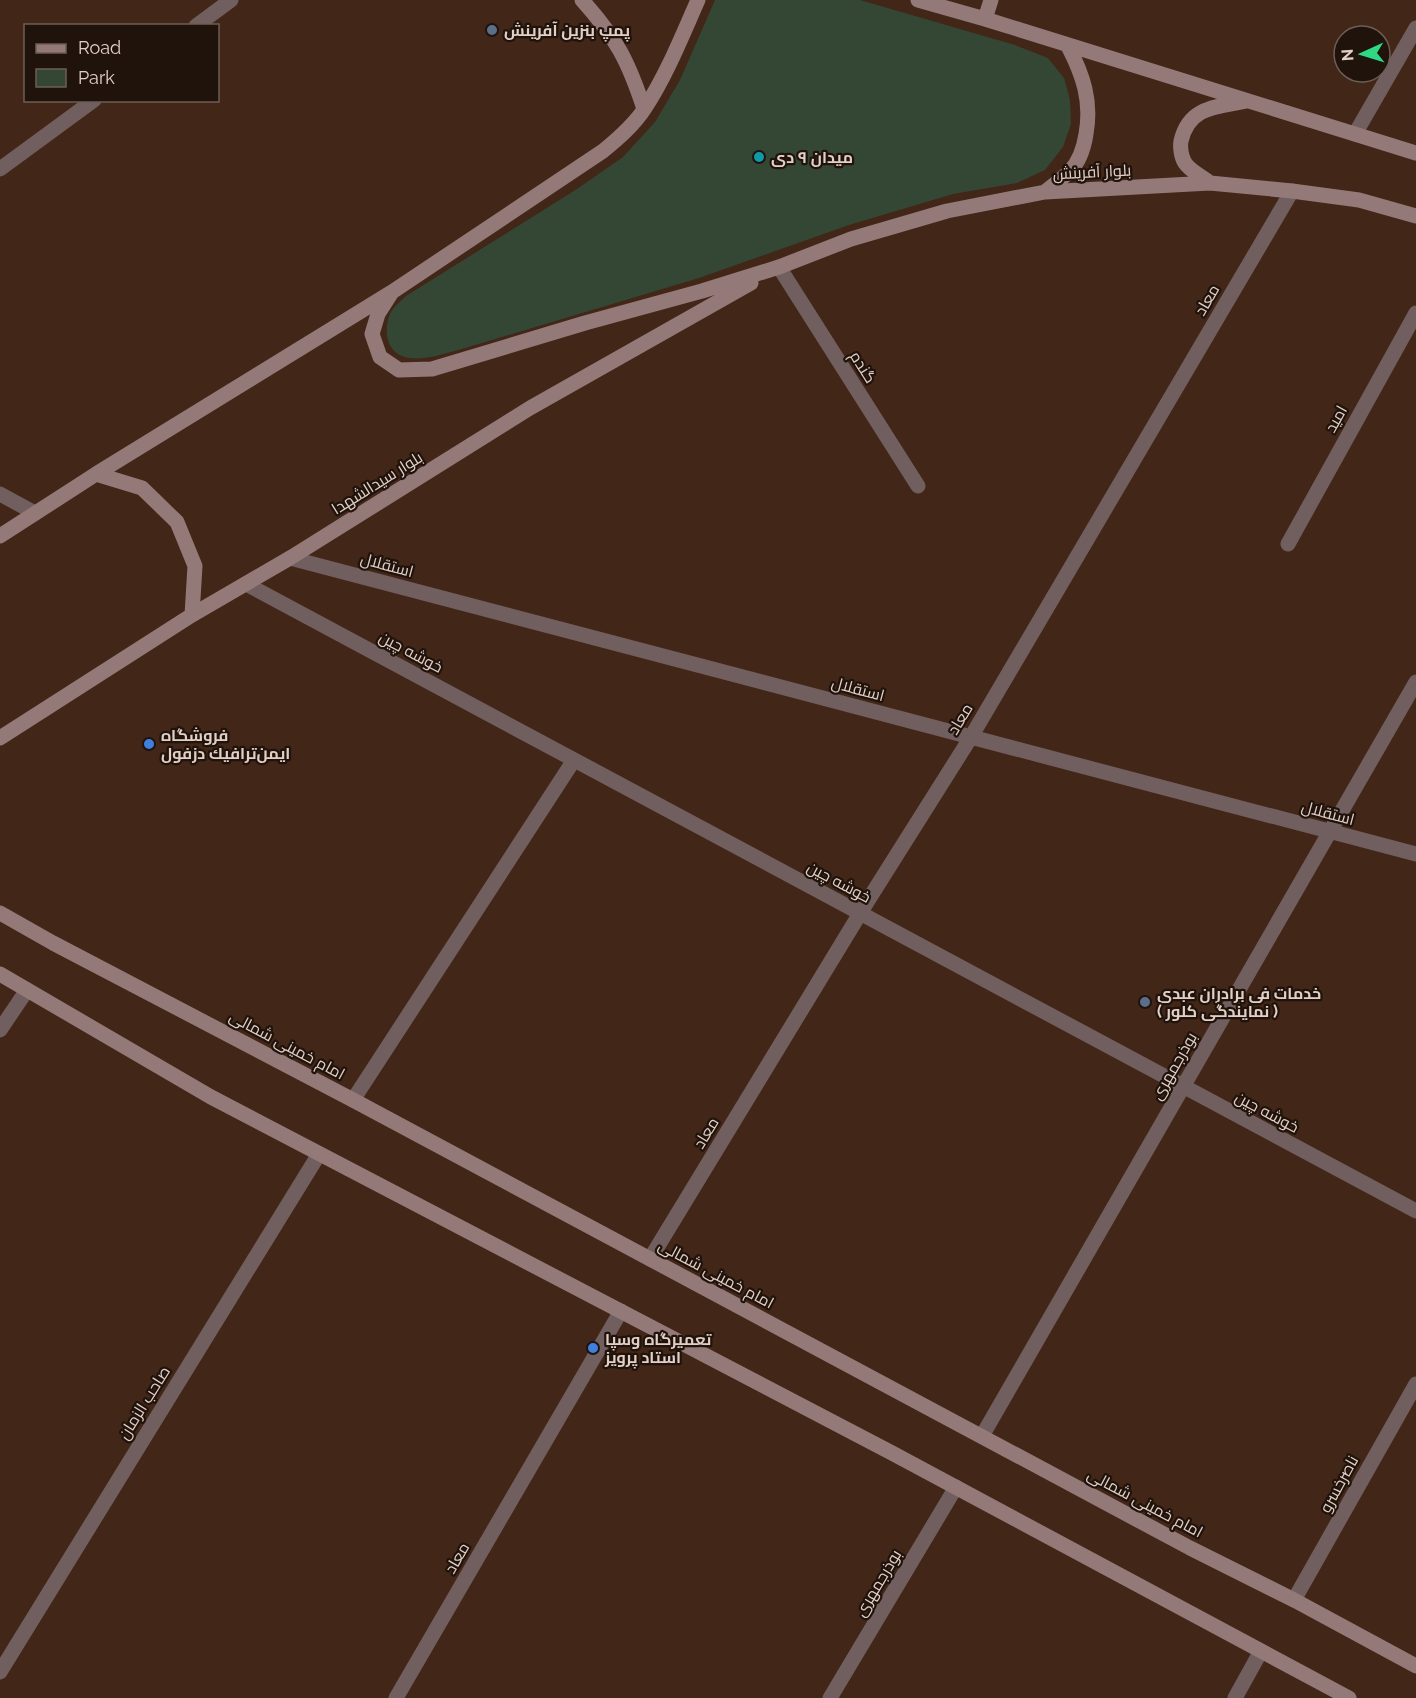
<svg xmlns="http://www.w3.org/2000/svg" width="1416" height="1698" viewBox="0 0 1416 1698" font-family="Raleway,Cairo,sans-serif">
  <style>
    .green { fill: #344734 }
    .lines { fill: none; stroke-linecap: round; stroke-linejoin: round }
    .lane { stroke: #705f5e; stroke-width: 15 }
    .street { stroke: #705f5e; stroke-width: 15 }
    .secondary { stroke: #947979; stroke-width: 15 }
    .service-dot { fill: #5c6f8a; stroke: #1f130c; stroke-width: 2 }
    .culture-dot { fill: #0f9aa8; stroke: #1f130c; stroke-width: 2 }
    .shop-dot { fill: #3f7fe0; stroke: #1f130c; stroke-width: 2 }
    .labels { text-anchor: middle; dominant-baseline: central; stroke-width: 4.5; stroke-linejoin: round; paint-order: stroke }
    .poi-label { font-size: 16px; font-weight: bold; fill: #e2cfc6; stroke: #1f130c; text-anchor: start }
    .street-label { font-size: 16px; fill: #e2cfc6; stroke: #1f130c }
  </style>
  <rect width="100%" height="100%" fill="#422617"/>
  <!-- green -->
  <path class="green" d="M715 0H860L1015 45 1048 58 1064 78 1070 100 1071 124 1063 147 1045 170 1017 183 953 194 849 225 699 278 455 351C440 355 424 360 409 358 386 354 383 331 390 314 393 307 401 301 406 296L577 189 623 157 655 122 680 80Z"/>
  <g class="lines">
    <!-- lane -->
    <path class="lane" d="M779 267 918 486
      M1288 544 1416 313"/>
    <!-- street -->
    <path class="street" d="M196 26 231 0
      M1355 134 1416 28
      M0 169 94 100
      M0 494 35 513
      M290 558 1416 854
      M246 584 1416 1211
      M0 1030 27 990
      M353 1100 574 760
      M650 1259 867 902 971 737 1292 191
      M982 1436 1416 682
      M1294 1600 1416 1384
      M0 1672 319 1154
      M396 1698 621 1311
      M830 1698 956 1487
      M1235 1698 1261 1651"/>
    <!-- secondary -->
    <path class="secondary" d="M582 0C616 38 628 60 644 109
      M918 0 985 19 1416 153
      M985 19 991 0
      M1210 183C1203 177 1190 171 1185 163 1181 157 1180 147 1181 141 1189 106 1217 107 1247 101
      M1045 192C1053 185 1062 179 1070 171 1079 162 1084 147 1086 134 1092 101 1083 75 1068 46
      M392 292 378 314 372 334 380 357 399 370 432 369 585 323 702 291 779 267 851 239 947 211 1045 192 1210 183 1292 191 1359 200 1416 216
      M96 474 142 488 177 522 195 566 192 615
      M0 536 96 474 392 292 603 151C619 138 634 125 645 108 667 74 682 36 698 0
      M0 738 192 615 290 558 530 408 751 283
      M0 913 53 943 353 1100 1190 1548 1294 1600 1416 1666
      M0 974 211 1097 892 1453 1349 1698"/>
  </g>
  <!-- markers -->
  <g class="service-dot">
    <circle cx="492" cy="30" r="6"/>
    <circle cx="1145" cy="1002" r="6"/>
  </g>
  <circle class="culture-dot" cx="759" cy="157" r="6"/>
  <g class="shop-dot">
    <circle cx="149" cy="744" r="6"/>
    <circle cx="593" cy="1348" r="6"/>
  </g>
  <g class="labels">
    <!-- poi labels -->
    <g class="poi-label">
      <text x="504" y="30">پمپ بنزین آفرینش</text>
      <text x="771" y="157">میدان ۹ دی</text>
      <text x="161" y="735">فروشگاه<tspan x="161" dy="18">ايمن‌ترافيك دزفول</tspan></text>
      <text x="1157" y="993">خدمات فی برادران عبدی<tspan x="1157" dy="18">( نمایندگی کلور )</tspan></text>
      <text x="605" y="1339">تعمیرگاه وسپا<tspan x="605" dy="18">استاد پرویز</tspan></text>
    </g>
    <!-- street labels -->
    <g class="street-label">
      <text transform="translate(1092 172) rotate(-3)">بلوار آفرینش</text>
      <text transform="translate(1207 300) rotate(-60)">معاد</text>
      <text transform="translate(863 367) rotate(58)">گندم</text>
      <text transform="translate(1336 419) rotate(-61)">امید</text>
      <text transform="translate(377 483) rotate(-32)">بلوار سیدالشهدا</text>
      <text transform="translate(387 565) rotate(15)">استقلال</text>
      <text transform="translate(411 652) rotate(28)">خوشه چین</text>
      <text transform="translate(858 689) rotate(15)">استقلال</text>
      <text transform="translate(960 719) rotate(-59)">معاد</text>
      <text transform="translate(1328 813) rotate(15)">استقلال</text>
      <text transform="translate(839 882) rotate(28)">خوشه چین</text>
      <text transform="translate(287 1045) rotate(28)">امام خمینی شمالی</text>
      <text transform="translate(1174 1066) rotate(-60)">بوذرجمهری</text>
      <text transform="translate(1267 1112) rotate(28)">خوشه چین</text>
      <text transform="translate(706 1133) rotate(-59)">معاد</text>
      <text transform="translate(716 1274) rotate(28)">امام خمینی شمالی</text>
      <text transform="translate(144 1403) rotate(-58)">صاحب الزمان</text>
      <text transform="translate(1339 1484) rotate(-61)">ناصرخسرو</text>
      <text transform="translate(1145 1503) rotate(28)">امام خمینی شمالی</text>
      <text transform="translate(457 1558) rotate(-60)">معاد</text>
      <text transform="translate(878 1583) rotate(-59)">بوذرجمهری</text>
    </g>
  </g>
  <!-- legend -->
  <rect x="24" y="24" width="195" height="78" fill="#1f130c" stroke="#6d5e56" stroke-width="1.5"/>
  <rect x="36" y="44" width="30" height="9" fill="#947979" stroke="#6d5e56" stroke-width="1.5"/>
  <text x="78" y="54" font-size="18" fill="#e2cfc6">Road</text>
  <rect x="36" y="69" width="30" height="18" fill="#344734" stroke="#6d5e56" stroke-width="1.5"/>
  <text x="78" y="84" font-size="18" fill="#e2cfc6">Park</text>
  <!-- north arrow -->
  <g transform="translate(1362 54) rotate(266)"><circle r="28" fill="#1f130c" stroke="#6d5e56" stroke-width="1.5"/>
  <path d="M0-4.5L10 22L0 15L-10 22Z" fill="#2fd883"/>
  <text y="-9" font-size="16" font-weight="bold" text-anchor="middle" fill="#e2cfc6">N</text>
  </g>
</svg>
